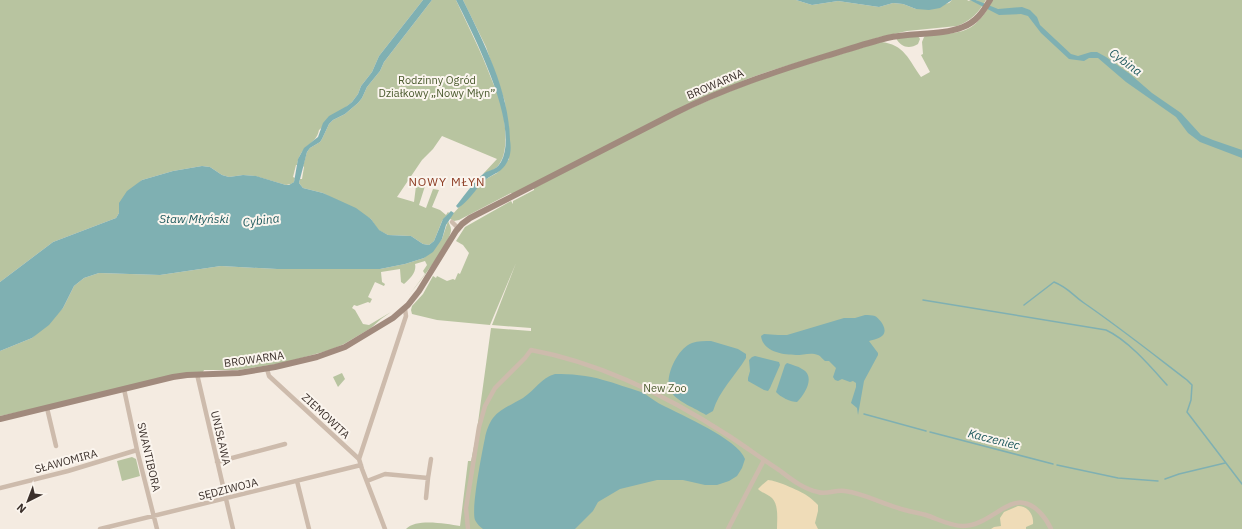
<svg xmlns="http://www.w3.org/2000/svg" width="1242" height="529" viewBox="0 0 1242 529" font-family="'IBM Plex Sans',sans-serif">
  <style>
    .green { fill: #b8c4a0 }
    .sand { fill: #efdcb8 }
    .water { fill: #7fb0b2 }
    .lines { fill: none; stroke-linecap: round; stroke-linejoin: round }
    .stream { stroke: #7fb0b2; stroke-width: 1.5 }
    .street { stroke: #cdbbac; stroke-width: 4.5 }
    .secondary { stroke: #a18a7d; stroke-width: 6 }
    .labels { text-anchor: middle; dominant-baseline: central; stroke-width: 4; stroke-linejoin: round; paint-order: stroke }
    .park-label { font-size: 11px; fill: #4a5a2e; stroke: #fbf5ee }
    .street-label { font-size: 11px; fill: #3b302b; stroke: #fbf5ee }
    .water-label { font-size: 12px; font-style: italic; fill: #1f5a5e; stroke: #fbf5ee }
    .neighbourhood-label { font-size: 12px; letter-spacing: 1px; fill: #8c3b22; stroke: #fbf5ee }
  </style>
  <rect width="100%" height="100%" fill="#f4ebe1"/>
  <!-- green -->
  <path class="green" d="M0 0H423L379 56 372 72 361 86 358 94 352 102 319 130C316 146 301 143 297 165H296L293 177 295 178 294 182 291 184 286 185 255 176 243 175 229 177 222 175 210 167 202 166 173 171 142 180 120 203 119 213 116 218 53 242 0 282Z
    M432 0H456C468 26 481 51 491 78 494 86 499 95 501 103 505 119 509 150 500 163 496 170 490 171 483 174L497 159 442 136 433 149 422 160 397 197 414 202 416 186 418 184 425 186 419 205 426 208 433 189 439 190 432 207 440 210 446 215 448 212 449 213 442 221 434 241 429 245 423 244 411 236 388 235 378 230 371 219 323 193 303 188 299 183 300 179H302L304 167 303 166 307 152 310 148 320 142 322 139 329 124 333 120 345 114 358 103 362 98 367 87 380 71 384 62Z
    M463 0H796L812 5 838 1 879 7 893 3 903 4 916 9 949 3 952 0H967L969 1 970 0 981 3 976 0H986C979 12 971 21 957 26L907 31 880 37 773 70 747 79 512 194 511 193 459 220 454 221 450 219 451 216 484 180 497 173 509 159 505 102 486 47Z
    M993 0H1242V529H406C417 518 446 524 460 526L468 461H471L476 437 491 328 531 331V328L492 325 516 263 490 325 437 320 412 314 411 310 412 306 423 294 433 276 436 278 437 276 447 281 453 279 455 280 458 273 460 274 469 253 463 245 456 241 465 227 511 201 513 204V201L534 190V188L673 116 723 94 775 74 881 42C904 44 909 60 921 77L930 72 921 55 923 54 922 42 924 37 927 35C963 33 974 34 993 0Z
    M918 36 920 39 918 44C910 49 901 48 896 38Z
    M448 221C449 224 451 226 451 230 451 242 418 284 409 295L425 274 423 271 427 265 425 261 415 264C417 272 410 279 404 284L401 282 400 269 381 272 382 282 385 284 384 286 375 282 368 297 372 299 370 303 368 302 357 306 354 305 352 308 355 310 363 324 369 325 391 312 381 319 371 328 344 344 330 350 283 363 238 370H204L203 372 0 416V351L32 338 63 308 74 286 84 278 99 273 160 275 221 266 277 269H380L405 264 424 258 442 239Z
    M342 373 345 379 338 387 333 377Z
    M132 457 136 459 140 476 122 481 117 461Z"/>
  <!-- sand -->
  <path class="sand" d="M768 480C776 480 803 492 809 497 812 499 815 502 818 505V511L815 523 818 529H777C777 520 779 505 772 498 768 494 762 493 758 489L762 485Z
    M1018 506C1028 506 1034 515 1033 524L1026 527V529H991L994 527 1001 526 1000 518 1004 512Z"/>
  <!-- water -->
  <path class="water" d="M423 0H432L384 62 380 71 367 87 362 98 358 103 345 114 333 120 329 124 322 139 320 142 310 148 307 152 299 183 303 188 323 193 356 208 371 219 379 230 388 235 411 236 423 244 429 245 434 241 443 219 451 211 454 213 446 225 442 239 433 252 424 258 405 264 380 269H277L221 266 160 275 99 273 84 278 74 286 63 308 49 325 32 338 0 351V282L53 242 116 218 119 213V203L127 191 142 180 173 171 202 166 210 167 222 175 229 177 243 175 256 176 286 185H289L294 182 298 159 304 148 318 137 323 123 329 116 347 106 352 102 358 94 361 86 372 72 379 56Z
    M456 0H463C484 43 509 91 510 140 511 146 511 152 509 158 502 175 493 172 483 182 475 190 468 202 458 208L456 206C464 196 472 184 482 175 488 169 495 172 501 162 521 126 473 34 456 0Z
    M796 0H952L940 8 929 10 916 9 903 4 893 3 879 7 838 1 812 5Z
    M970 0H976L998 9 1022 7 1030 10 1037 17 1040 25 1071 54 1078 56 1091 52H1097L1106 57 1130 74 1152 93 1181 113 1201 135 1213 140 1242 150V158L1200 142 1188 133 1176 117 1126 82 1098 58H1089L1084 61 1069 59 1041 33 1028 16 1021 14 999 15Z
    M865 315C868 315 872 315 875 316 880 319 888 329 883 335 881 338 873 340 869 341L878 353V355L864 381 858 415 857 408 851 403 856 387V383L853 381 850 382 842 379 838 381 835 380 833 377 836 368 829 361H825C822 359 821 356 818 355 811 352 803 355 796 355 783 355 763 352 761 336L764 334 778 335H787L844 318H855Z
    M711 341 738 349 746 354V358C735 376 719 391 713 411L706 415C697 409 675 401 670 390 664 376 678 348 692 343 698 341 705 341 711 341Z
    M755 356 779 362 780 365 770 388 768 391 764 390 748 381V378L750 371 749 360 752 357Z
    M787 363C792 365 798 366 802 369 816 376 805 394 797 402 791 402 780 397 776 392L785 365Z
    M555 374C570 374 588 375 603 380 615 383 628 388 641 392 648 395 654 401 662 405 681 415 738 439 745 459L742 468 737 476 729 481 717 485H705L683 480H657L620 489 598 502 593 511 575 529H483C480 527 477 524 475 520 471 509 482 452 485 438 486 432 489 423 493 418 500 409 513 404 523 398 535 390 541 378 555 374Z"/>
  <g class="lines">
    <!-- stream -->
    <path class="stream" d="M923 300 1106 330C1128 340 1151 367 1167 385
      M1024 305 1054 282C1069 288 1072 295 1084 303 1119 327 1153 354 1187 380L1192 385 1191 400 1187 412 1242 484
      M864 414 926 431
      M930 432 1053 464
      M1057 465 1118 478 1158 481
      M1165 479 1179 474 1225 463"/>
    <!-- street -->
    <path class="street" d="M452 222 458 228
      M267 369 269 376 359 459 362 469 385 529
      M197 374 233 529
      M124 389 137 450 157 529
      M47 408 56 446
      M359 459 406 316 405 309
      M217 462 285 444
      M297 481 309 529
      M367 481 385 474 428 478 431 459
      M0 488 68 471 137 450
      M426 498 428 478
      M100 529 361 465
      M468 529 466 508 479 427 485 406 495 388 525 358 531 350C602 363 669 397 729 436 746 447 762 459 779 470 791 479 803 489 818 492 827 495 836 489 845 491 866 494 885 505 905 510 912 512 919 513 926 515 938 519 950 526 963 526 987 526 1006 499 1024 503 1036 505 1046 518 1051 529
      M728 529 764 460"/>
    <!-- secondary -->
    <path class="secondary" d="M0 419 173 377 187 375 239 373 275 367 317 357 345 347 393 318 408 305 419 291 456 231 462 224 470 218 675 113C723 89 774 72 826 56 846 50 867 43 887 38 911 32 941 36 963 27 976 22 983 12 990 0"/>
  </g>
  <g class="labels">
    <!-- park labels -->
    <g class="park-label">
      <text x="437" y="80">Rodzinny Ogród<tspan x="437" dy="13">Działkowy „Nowy Młyn”</tspan></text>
      <text x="665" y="388">New Zoo</text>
    </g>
    <!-- street labels -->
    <g class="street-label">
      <text transform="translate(715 84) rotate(-23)">BROWARNA</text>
      <text transform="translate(254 359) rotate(-8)">BROWARNA</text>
      <text transform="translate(326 416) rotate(43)">ZIEMOWITA</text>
      <text transform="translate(221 438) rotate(77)">UNISŁAWA</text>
      <text transform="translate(149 457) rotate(77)">SWANTIBORA</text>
      <text transform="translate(66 461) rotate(-15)">SŁAWOMIRA</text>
      <text transform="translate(228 489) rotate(-14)">SĘDZIWOJA</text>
    </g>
    <!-- water labels -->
    <g class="water-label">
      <text transform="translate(1126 62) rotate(36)">Cybina</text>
      <text x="194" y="218">Staw Młyński</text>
      <text transform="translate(261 220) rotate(-7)">Cybina</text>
      <text transform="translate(994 439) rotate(14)">Kaczeniec</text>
    </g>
    <!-- neighbourhood labels -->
    <g class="neighbourhood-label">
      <text x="447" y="181">NOWY MŁYN</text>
    </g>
  </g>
  <!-- north arrow -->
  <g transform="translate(28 501) rotate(222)" stroke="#fbf5ee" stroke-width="3" paint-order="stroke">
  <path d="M0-3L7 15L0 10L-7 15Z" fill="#3b302b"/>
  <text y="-6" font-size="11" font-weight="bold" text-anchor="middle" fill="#3b302b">N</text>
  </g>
</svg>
